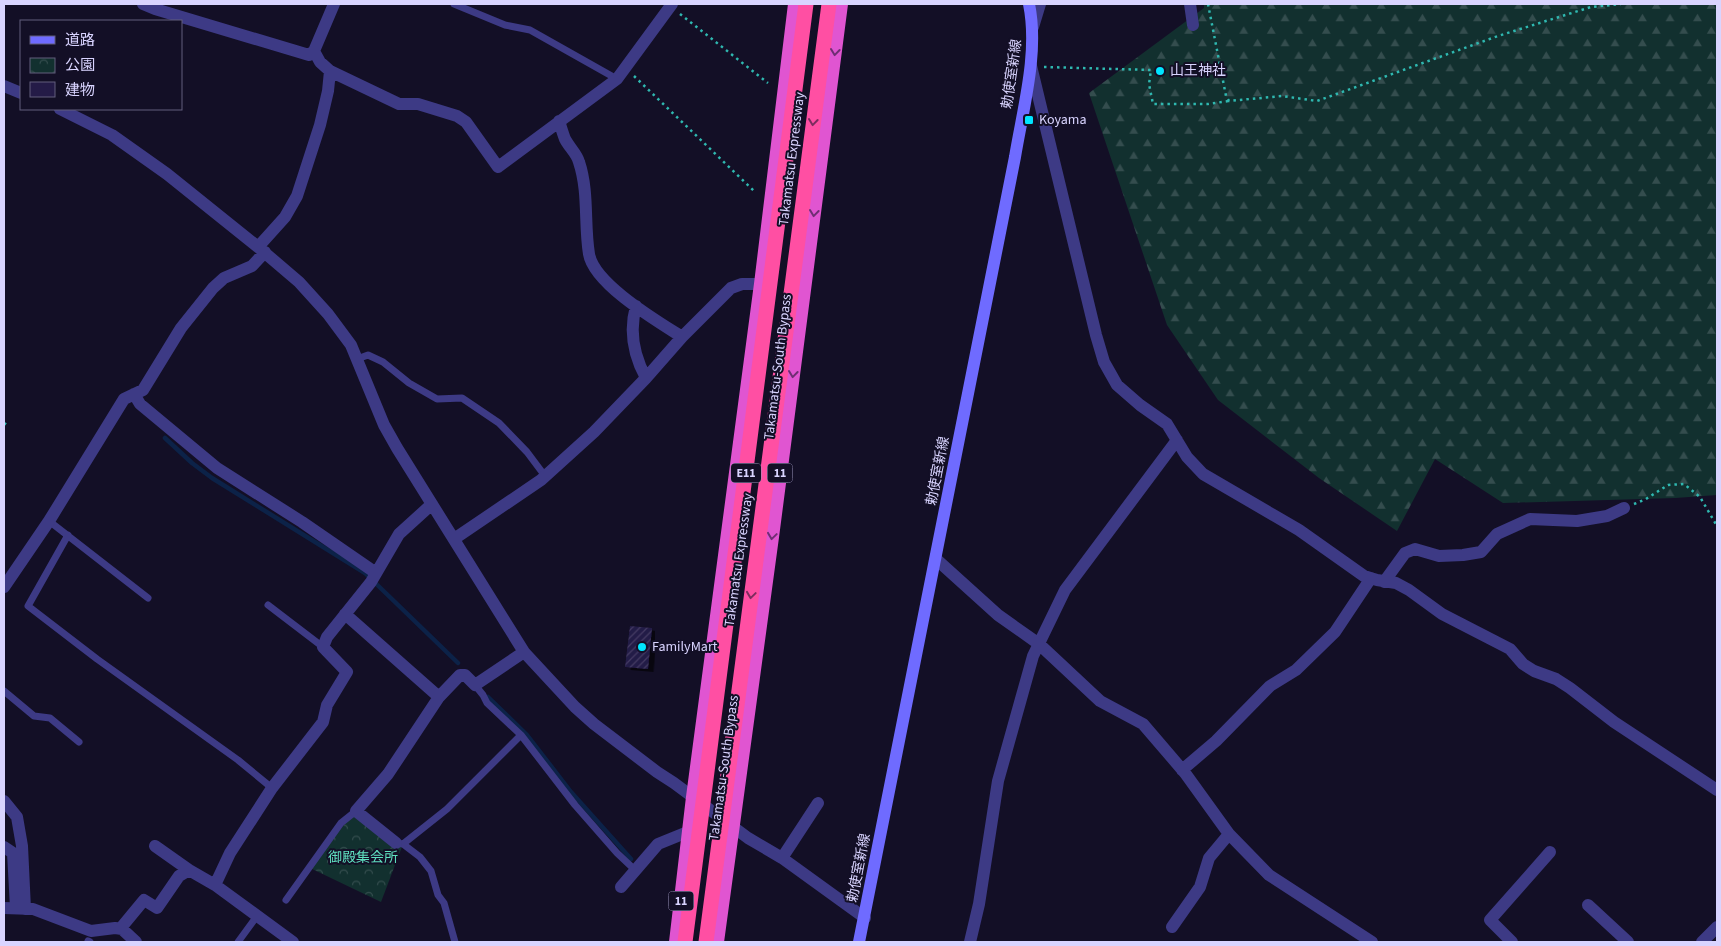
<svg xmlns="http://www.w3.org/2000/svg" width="1721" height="946" viewBox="0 0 1721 946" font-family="'Source Sans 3','Noto Sans JP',sans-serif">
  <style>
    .forest { fill: url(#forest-firs) }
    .park { fill: url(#park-crowns) }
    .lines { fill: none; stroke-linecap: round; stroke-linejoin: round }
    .stream { stroke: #0c2248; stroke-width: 4.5 }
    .building { fill: url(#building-hatch); filter: url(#shadow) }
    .path { stroke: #2fb8b0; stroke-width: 2.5; stroke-dasharray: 2.5 4; stroke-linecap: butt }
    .service { stroke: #3d3a85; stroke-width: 7 }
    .minor { stroke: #3d3a85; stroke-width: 12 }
    .secondary { stroke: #6f6bff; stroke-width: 12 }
    .trunk { stroke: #e055d1; stroke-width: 14 }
    .motorway-bridge { stroke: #ff4fa3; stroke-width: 15 }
    .oneway { stroke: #6f2e73 }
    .oneway2 { stroke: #7d2c5e }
    .poi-dot { fill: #00e5ff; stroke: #130f26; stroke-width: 2 }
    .labels { text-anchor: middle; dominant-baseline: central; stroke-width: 4; stroke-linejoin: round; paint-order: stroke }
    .shield { fill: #130f26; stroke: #9e99be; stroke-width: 1 }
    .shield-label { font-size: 12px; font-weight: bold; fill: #d9d4ff }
    .poi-label { font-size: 14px; fill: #d9d4ff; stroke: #130f26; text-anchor: start }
    .street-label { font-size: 14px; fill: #d9d4ff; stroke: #130f26 }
    .park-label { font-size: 14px; fill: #5fe0c0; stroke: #130f26 }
  </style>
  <defs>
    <pattern id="forest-firs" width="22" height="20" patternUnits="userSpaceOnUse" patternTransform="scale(1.25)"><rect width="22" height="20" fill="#12302f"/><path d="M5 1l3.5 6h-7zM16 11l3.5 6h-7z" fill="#344d4e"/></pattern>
    <pattern id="park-crowns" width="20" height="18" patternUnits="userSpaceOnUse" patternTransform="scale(1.25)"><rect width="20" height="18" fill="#12302f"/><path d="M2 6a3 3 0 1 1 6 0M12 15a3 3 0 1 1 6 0" fill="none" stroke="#344d4e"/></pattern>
    <pattern id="building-hatch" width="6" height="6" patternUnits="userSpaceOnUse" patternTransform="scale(1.25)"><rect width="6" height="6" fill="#241b47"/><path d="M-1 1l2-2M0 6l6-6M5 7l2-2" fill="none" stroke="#433b63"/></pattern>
    <filter id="shadow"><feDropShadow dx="5.5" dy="3" stdDeviation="0" flood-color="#0009"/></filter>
  </defs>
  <rect width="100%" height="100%" fill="#130f26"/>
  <!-- forest -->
  <path class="forest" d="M1204 4H1717V495L1675 498 1503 503 1435 459 1397 531 1319 478 1218 400 1167 325 1089 93 1204 8Z"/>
  <!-- park -->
  <path class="park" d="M356 811 403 844 381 902 308 867Z"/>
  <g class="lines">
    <!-- stream -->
    <path class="stream" d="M165 438 192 463 212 478 365 573 458 663
      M488 697 527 735 571 792 631 859"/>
  </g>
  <!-- building -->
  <path class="building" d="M630 626 652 628 648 669 625 667Z"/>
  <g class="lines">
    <!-- path -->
    <path class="path" d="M1208 4 1226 96 1229 101 1282 96 1317 101 1498 36 1591 7 1621 4
      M680 14 768 83
      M1044 67 1151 70 1149 84 1153 104H1208L1229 101
      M634 76 754 191
      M4 423 7 425
      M1634 504 1646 499 1668 485 1684 484 1700 497 1717 526"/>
    <!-- service -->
    <path class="service" d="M454 4 505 25 530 30 617 79
      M357 359 368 355 383 362 409 383 437 399 462 398 499 423 527 452 545 476
      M49 521 148 598
      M68 535 28 606 97 659 238 760 272 788
      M268 605 323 647
      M475 685 483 695 487 703 521 735 575 805 617 853 635 870
      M4 691 34 716 50 718 79 742
      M396 843 403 844 447 809 521 735
      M403 844 420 857 431 871 438 895 444 903 455 942
      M286 900 341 823 356 811
      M88 941 90 942
      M238 942 257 916"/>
    <!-- minor -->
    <path class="minor" d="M143 4 155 9 309 55 314 51 334 4
      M1190 4 1193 25
      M1033 27 1040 4
      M1031 66 1096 335 1104 362 1117 385 1140 405 1167 424 1187 457 1203 474 1299 530 1364 576 1377 580 1396 583 1409 590 1442 614 1510 649 1523 664 1534 671 1556 679 1570 688 1614 722 1717 790
      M330 71 399 104H418L457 116 466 122 498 167 617 79 672 4
      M4 86 21 93
      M60 109 112 135 167 174 258 247 299 282 328 314 351 345 384 425 397 448 524 652 575 707 594 724 657 772 674 783 748 838 782 858 865 918
      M559 121C561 127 563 134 565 139 569 147 577 154 579 162 589 192 584 224 589 254 594 284 657 321 682 337
      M258 247 285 217 297 196 320 125 328 91 330 71 320 62 314 51
      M636 306C629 331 634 356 646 378
      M134 394 140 404 217 468 302 522 376 573
      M454 539 541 480 594 432 646 378 682 337 731 288 742 284H761
      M936 559 998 615 1039 644 1100 701 1143 724 1185 773 1229 834 1269 875 1372 942
      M1384 582 1405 553 1415 549 1439 556 1463 555 1481 552 1497 534 1530 519 1577 521 1607 516 1624 508
      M4 587 49 521 124 399 143 390 181 328 213 288 224 278 252 266 265 252
      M345 614 439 697 460 675H465L475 685 524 652
      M1182 770 1216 741 1270 686 1296 670 1335 632 1371 578
      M4 801 17 817 22 846 25 909
      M396 843 356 811 388 774 439 697
      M155 846 189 870
      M4 847 13 853 16 908
      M782 858 818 803
      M621 887 658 844 690 831
      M1588 905 1628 942
      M4 908 33 909 91 931 115 928 122 929 136 942
      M1172 927 1200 887 1209 858 1229 834
      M120 929 144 900 157 908 179 876 189 870 215 885
      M293 942 215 885 230 853 272 788 323 722 327 705 347 672 323 647 327 637 371 582 399 534 432 504
      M970 942 979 904 998 781 1033 656 1065 590 1177 440
      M1512 942 1490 920 1550 852
      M1702 942 1717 927"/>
    <!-- secondary -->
    <path class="secondary" d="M859 942 1015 157C1023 108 1039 53 1029 4"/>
    <!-- trunk -->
    <path class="trunk" d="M676 942 693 797 761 284 795 4
      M717 942 772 537 841 4"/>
    <!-- motorway-bridge -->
    <path class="motorway-bridge" d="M685 942 806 4
      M706 942 829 4"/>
  </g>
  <!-- one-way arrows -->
  <defs><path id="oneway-chevron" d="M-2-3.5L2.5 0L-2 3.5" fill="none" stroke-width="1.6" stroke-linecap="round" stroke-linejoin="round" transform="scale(1.25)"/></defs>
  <g class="oneway">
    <use href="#oneway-chevron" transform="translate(835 52) rotate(97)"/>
    <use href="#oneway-chevron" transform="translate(814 213) rotate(97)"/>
    <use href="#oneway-chevron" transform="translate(793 374) rotate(97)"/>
    <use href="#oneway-chevron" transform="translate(772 536) rotate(98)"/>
  </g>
  <g class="oneway2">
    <use href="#oneway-chevron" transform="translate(813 122) rotate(97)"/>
    <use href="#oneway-chevron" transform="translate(751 595) rotate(98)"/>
  </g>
  <!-- markers -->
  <g class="poi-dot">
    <circle cx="1160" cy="71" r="5"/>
    <rect x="1024" y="115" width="10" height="10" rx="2.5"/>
    <circle cx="642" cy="647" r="5"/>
  </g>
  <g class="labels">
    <!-- shield labels -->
    <g class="shield">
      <rect x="731" y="463.5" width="30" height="19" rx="4"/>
      <rect x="767.5" y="463.5" width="25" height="19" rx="4"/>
      <rect x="668.5" y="891.5" width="25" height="19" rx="4"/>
    </g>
    <g class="shield-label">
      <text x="746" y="473">E11</text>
      <text x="780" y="473">11</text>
      <text x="681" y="901">11</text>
    </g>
    <!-- poi labels -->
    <g class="poi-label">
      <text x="1170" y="71">山王神社</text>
      <text x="1039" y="120">Koyama</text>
      <text x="652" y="647">FamilyMart</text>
    </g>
    <!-- street labels -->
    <g class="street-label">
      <text transform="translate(1012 74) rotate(-82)">勅使室新線</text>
      <text transform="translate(792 159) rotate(-83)">Takamatsu Expressway</text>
      <text transform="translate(778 367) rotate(-83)">Takamatsu-South Bypass</text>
      <text transform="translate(938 471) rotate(-79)">勅使室新線</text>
      <text transform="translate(739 560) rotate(-82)">Takamatsu Expressway</text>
      <text transform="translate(724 768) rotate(-82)">Takamatsu-South Bypass</text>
      <text transform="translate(859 868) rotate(-79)">勅使室新線</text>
    </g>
    <!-- park labels -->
    <g class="park-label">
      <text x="363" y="858">御殿集会所</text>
    </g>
  </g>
  <!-- border -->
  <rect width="1721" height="946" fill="none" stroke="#d9d4ff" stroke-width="10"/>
  <!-- legend -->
  <rect x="20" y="20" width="162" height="90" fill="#130f26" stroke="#625e7d"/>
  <rect x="30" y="36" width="25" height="8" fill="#6f6bff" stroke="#625e7d"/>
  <text x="65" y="45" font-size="15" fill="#d9d4ff">道路</text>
  <rect x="30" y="58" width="25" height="15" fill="url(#park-crowns)" stroke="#625e7d"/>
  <text x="65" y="70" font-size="15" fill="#d9d4ff">公園</text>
  <rect x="30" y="82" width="25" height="15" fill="#241b47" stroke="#625e7d"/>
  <text x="65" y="95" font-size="15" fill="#d9d4ff">建物</text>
</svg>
